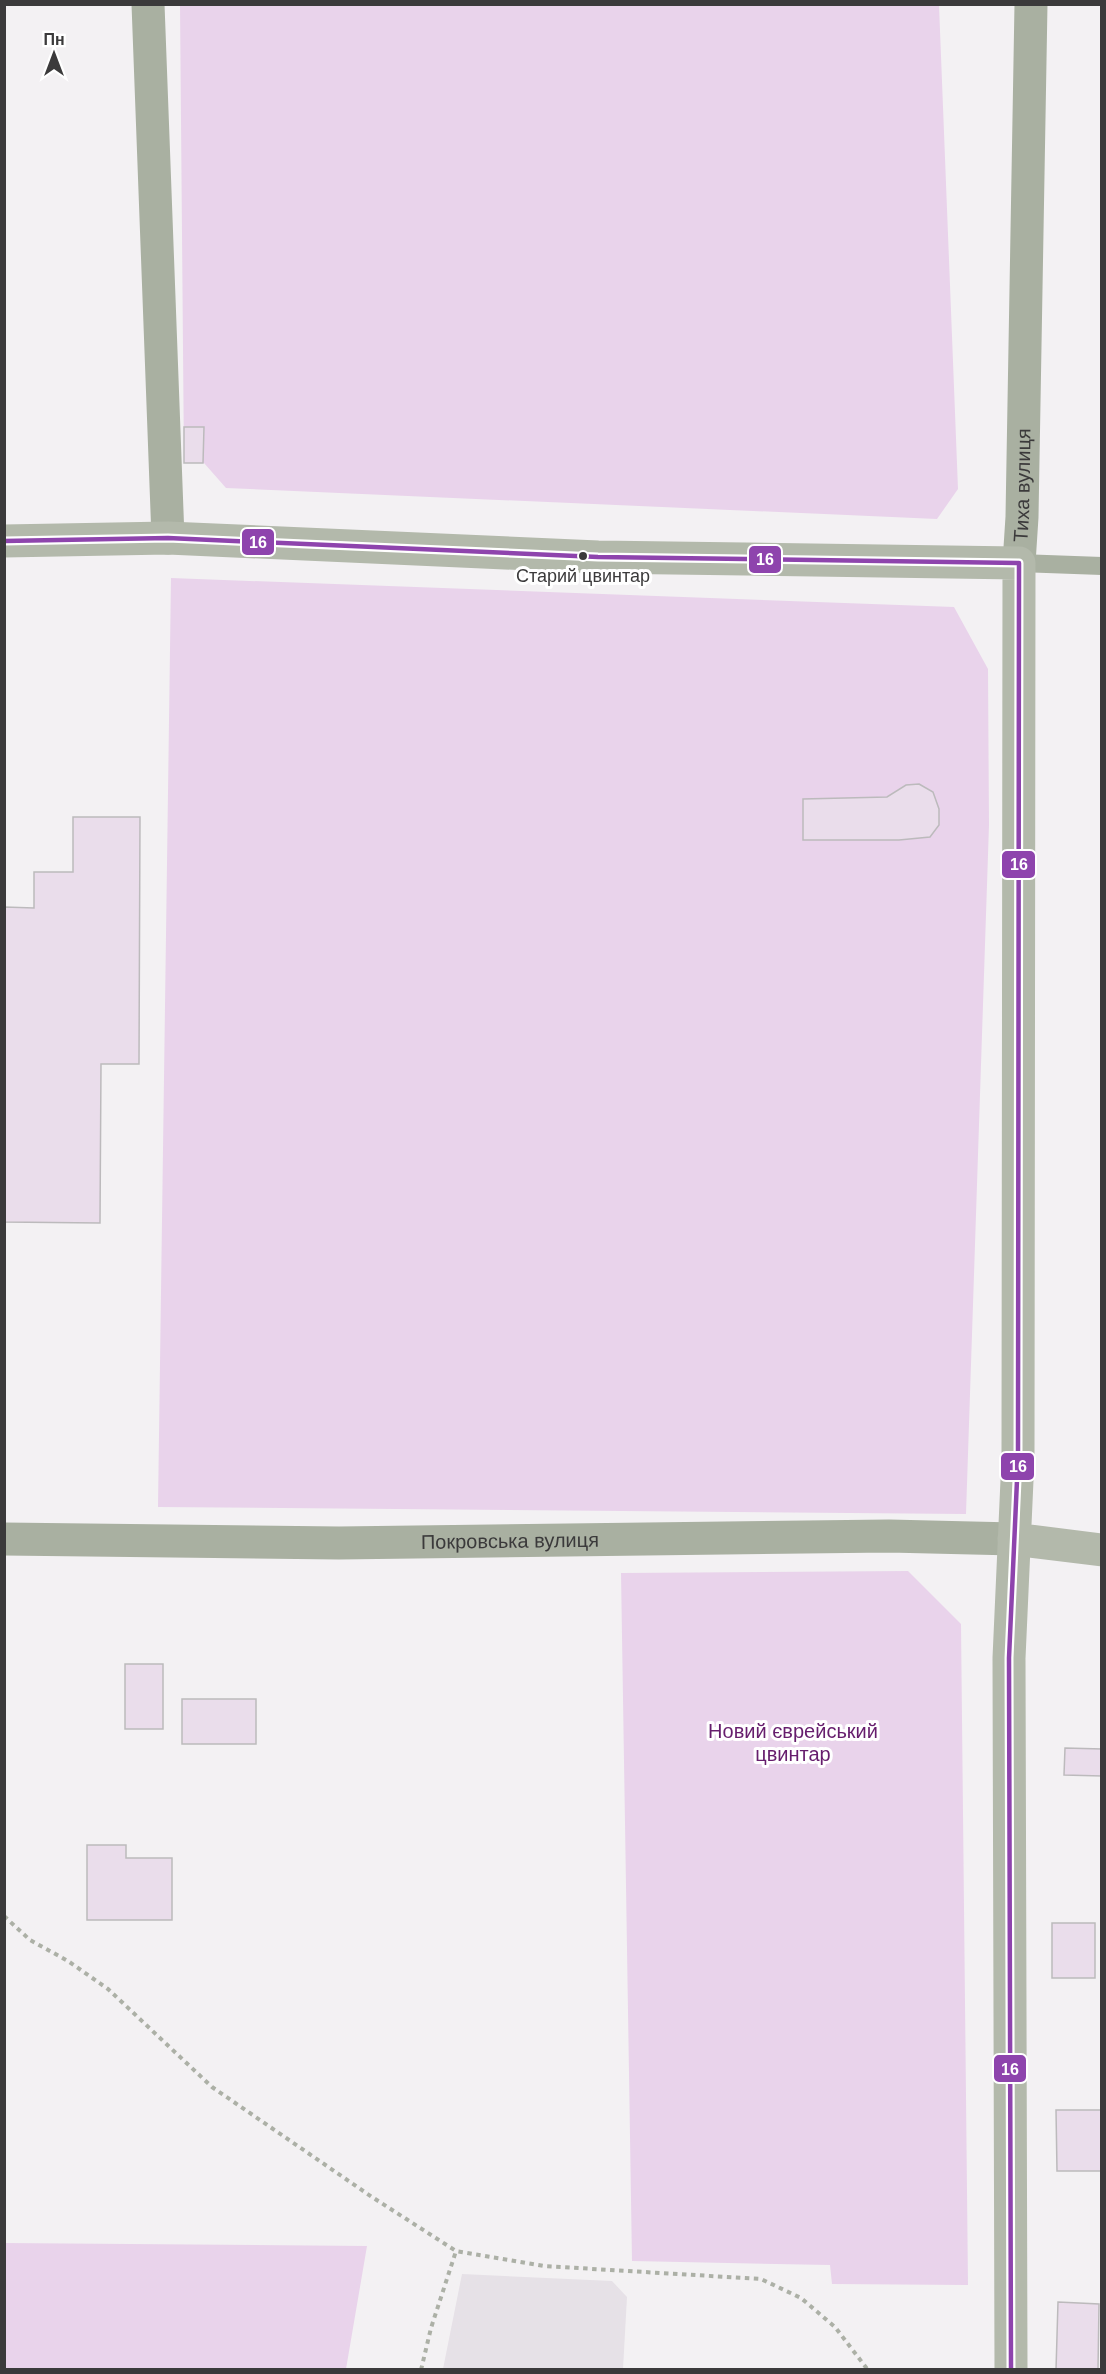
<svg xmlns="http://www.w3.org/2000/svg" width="1106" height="2374" viewBox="0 0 1106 2374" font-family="Arial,sans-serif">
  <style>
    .built { fill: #e6e1e7 }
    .green { fill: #e9d3eb }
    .building { fill: #eaddeb; stroke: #bcbabc; stroke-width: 1.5 }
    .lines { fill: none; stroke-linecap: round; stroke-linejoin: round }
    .path { stroke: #acb0a6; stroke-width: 4; stroke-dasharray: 4.5 4.5; stroke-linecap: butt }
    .service { stroke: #a9b0a1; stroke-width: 18 }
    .minor { stroke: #a9b0a1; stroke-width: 33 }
    .tertiary { stroke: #a9b0a1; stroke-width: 33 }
    .secondary { stroke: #b3b9ab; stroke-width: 33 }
    .bus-1-casing { stroke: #fff; stroke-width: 9 }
    .bus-1 { stroke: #8e44ad; stroke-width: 4.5 }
    .bus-dot { fill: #3b3a3b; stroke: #fff; stroke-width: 2 }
    .labels { text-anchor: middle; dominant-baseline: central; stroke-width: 6; stroke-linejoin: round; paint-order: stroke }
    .bus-label { font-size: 18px; fill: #3b3a3b; stroke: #fff }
    .street-label { font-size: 20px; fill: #3b3a3b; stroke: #fff }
    .park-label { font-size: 20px; fill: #661d6d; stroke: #fff }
    .line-badge { stroke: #fff; stroke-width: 2 }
    .badge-label { font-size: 16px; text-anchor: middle; font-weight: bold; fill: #fff }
  </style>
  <rect width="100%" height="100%" fill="#f3f1f3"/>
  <!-- built -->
  <path class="built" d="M462 2274 612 2281 627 2297 623 2369H443Z"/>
  <!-- green -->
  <path class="green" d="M180 5H939L958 489 937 519 226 488 204 463H184Z
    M171 578 954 607 988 669 989 825 966 1514 158 1507Z
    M908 1571 961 1624 968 2285 832 2284 830 2265 632 2261 621 1573Z
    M4 2243 367 2246 346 2369H5Z"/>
  <!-- building -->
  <path class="building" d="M184 427H204L203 463H184Z
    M919 784 933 792 939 809V825L930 837 899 840H803V799L887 797 906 785Z
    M73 817H140L139 1064H101L100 1223 4 1222 5 907 34 908V872H73Z
    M125 1664H163V1729H125Z
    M182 1699H256V1744H182Z
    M1065 1748 1102 1749V1776L1064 1775Z
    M87 1845H126V1858H172V1920H87Z
    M1052 1923H1095V1978H1052Z
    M1056 2110H1101L1102 2171H1057Z
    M1058 2302 1099 2304 1098 2370H1056Z"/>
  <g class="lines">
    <!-- path -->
    <path class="path" d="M4 1916 30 1940 68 1961 108 1989 212 2087 372 2197 456 2251 544 2266 761 2279 801 2298 835 2327 868 2370
      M421 2370 431 2328 456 2251"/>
    <!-- service -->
    <path class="service" d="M1019 563 1102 566"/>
    <!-- minor -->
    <g class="minor">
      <path d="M148 4 168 538"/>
      <path id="s1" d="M4 1539 339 1543 889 1536 1014 1539"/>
    </g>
    <!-- tertiary -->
    <path class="tertiary" id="s2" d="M1019 563 1022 517 1031 4"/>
    <!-- secondary -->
    <path class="secondary" d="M4 541 168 538 598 557 1019 563 1018 1458 1009 1658 1011 2370
      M1014 1539 1102 1550"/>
    <defs>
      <path id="bus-1" d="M4 541 168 538 598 557 1019 563
        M1011 2370 1009 1658 1018 1458 1019 563"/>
    </defs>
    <!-- bus-1 casing -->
    <use href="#bus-1" class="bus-1-casing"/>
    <!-- bus-1 -->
    <use href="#bus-1" class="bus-1"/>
  </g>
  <!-- markers -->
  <circle class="bus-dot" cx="583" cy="556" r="5"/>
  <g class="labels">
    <!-- bus labels -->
    <g class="bus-label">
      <text x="583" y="576">Старий цвинтар</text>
    </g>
    <!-- street labels -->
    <g class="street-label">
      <text stroke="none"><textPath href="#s2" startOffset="78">Тиха вулиця</textPath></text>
      <text stroke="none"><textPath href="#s1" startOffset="506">Покровська вулиця</textPath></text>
    </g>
    <!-- park labels -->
    <g class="park-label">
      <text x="793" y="1731">Новий єврейський<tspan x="793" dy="23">цвинтар</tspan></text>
    </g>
  </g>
  <g class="line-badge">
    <rect x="241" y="528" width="34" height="28" rx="6" fill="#8e44ad"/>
    <rect x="748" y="545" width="34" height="29" rx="6" fill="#8e44ad"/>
    <rect x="1001" y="850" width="35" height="29" rx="6" fill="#8e44ad"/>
    <rect x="1000" y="1452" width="35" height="29" rx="6" fill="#8e44ad"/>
    <rect x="993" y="2054" width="34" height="29" rx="6" fill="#8e44ad"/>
  </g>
  <g class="badge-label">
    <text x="258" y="548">16</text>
    <text x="765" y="565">16</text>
    <text x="1019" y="870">16</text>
    <text x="1018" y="1472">16</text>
    <text x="1010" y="2075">16</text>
  </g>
  <!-- border -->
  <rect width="1106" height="2374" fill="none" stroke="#3b3a3b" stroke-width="12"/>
  <!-- north arrow -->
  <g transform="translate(54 54)" stroke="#ffffff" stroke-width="4.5" paint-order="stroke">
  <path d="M0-4.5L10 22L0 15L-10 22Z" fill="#3b3a3b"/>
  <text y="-9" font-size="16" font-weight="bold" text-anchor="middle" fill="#3b3a3b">Пн</text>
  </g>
</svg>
